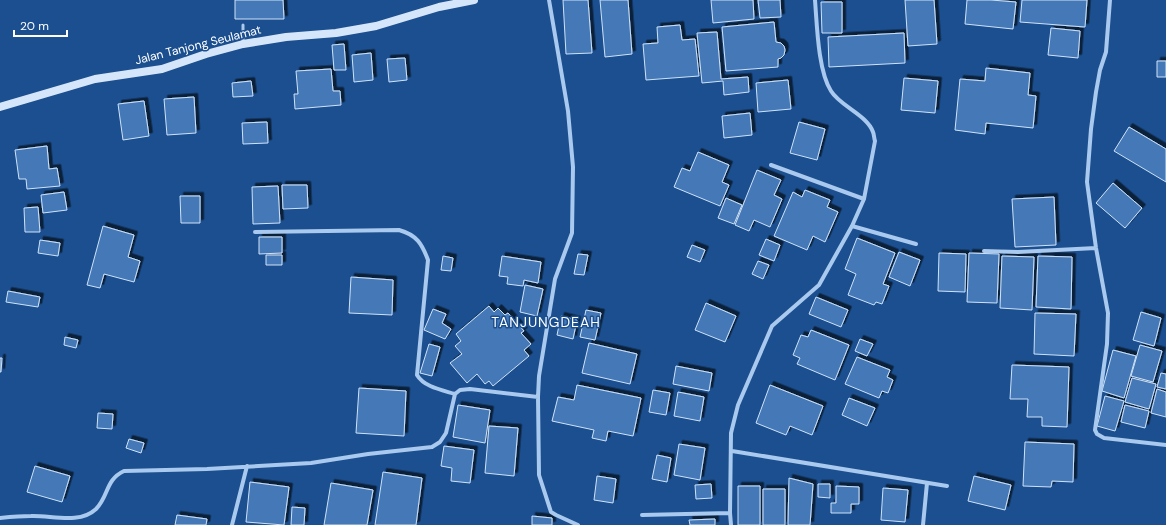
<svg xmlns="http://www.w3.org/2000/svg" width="1166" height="525" viewBox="0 0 1166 525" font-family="'DM Sans',sans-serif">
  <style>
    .building { fill: #4478b7; stroke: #cfe3fa; filter: url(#shadow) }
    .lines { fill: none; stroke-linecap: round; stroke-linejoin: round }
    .lane { stroke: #a9c9ee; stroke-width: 3 }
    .street { stroke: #a9c9ee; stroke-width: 4 }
    .secondary { stroke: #d6e6fa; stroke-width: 8 }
    .labels { text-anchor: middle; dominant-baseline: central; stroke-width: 3; stroke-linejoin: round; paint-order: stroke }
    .street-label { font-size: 12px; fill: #fff; stroke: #1b4f8f }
    .quarter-label { font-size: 14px; letter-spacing: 1px; fill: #fff; stroke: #1b4f8f }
  </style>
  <defs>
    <filter id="shadow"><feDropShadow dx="3.5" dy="-3.5" stdDeviation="0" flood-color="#0009"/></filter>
  </defs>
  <rect width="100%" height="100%" fill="#1b4f8f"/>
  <!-- building -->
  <path class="building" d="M235 0H283L284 19H235Z
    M563 0H588L592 53 566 54Z
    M600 0H628L632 54 605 57Z
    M711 0H753L754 19 713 23Z
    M758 0H780L781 17 760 18Z
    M905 0H934L937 44 908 46Z
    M967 0H991L1016 2 1013 29 965 24Z
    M1022 0H1087L1085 27 1020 22Z
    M821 2H842V33H822Z
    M774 22 776 42 781 43 784 46 785 50 784 55 781 58 778 59V67L726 71 722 27Z
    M680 25 682 40 695 39 699 76 646 80 643 44 658 43 657 27Z
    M1051 28 1080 31 1078 58 1048 55Z
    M717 32 721 79 748 77 749 92 724 95 723 81 702 83 697 33Z
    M904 33 905 63 829 67 828 37Z
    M344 44 346 70H334L332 45Z
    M371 53 373 80 354 82 352 55Z
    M405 58 407 80 389 82 387 59Z
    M1157 61H1166V77H1157Z
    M986 68 1030 73 1028 95 1036 96 1033 128 986 123 985 134 955 130 960 79 985 81Z
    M331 69 333 91H340L341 105 295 109 294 94H298L296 71Z
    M904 78 938 81 935 113 901 110Z
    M788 80 791 109 758 112 756 83Z
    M251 81 253 96 233 97 232 83Z
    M194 97 196 133 167 135 164 99Z
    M144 101 149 136 123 140 118 104Z
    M750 113 752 135 724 138 722 116Z
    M267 122 268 143 243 144 242 123Z
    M799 122 825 129 817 160 790 153Z
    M1129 127 1166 149V182L1114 151Z
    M47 146 49 169 57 168 60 186 27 189 26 179H19L15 150Z
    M698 152 729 165 722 182 729 185 720 206 674 187 682 168 690 171Z
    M757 170 781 180 774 195 782 199 770 227 754 220 749 231 735 225Z
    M1113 183 1142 208 1125 228 1096 203Z
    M282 185H307L308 208 283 209Z
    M278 186 280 223 253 224 252 187Z
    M805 190 830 200 827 207 838 212 825 242 813 236 807 250 774 236 793 192 802 197Z
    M64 192 67 210 43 213 41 195Z
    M180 196H200V223H181Z
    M1054 197 1056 245 1015 247 1012 199Z
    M726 198 742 205 734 224 718 218Z
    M38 207 40 232H25L24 208Z
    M103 226 134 235 128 257 140 261 134 282 104 274 100 288 87 285Z
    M259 237H282V253L259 254Z
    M857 238 895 253 883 284 889 286 882 304 876 302 874 305 848 295 856 274 845 269Z
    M766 239 780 245 774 261 759 255Z
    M40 240 60 243 58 256 38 253Z
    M692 245 705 250 700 262 687 257Z
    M899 252 920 260 910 286 889 277Z
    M939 253 966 254 965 292 938 291Z
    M969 253 999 254 997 303 967 302Z
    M578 254 588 255 584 275 574 274Z
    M266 255H282V265H266Z
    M443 256 453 258 451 271 441 270Z
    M502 256 541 262 538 283 524 280 523 286 507 284 508 277 499 276Z
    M1002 256 1034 257 1032 310 1000 308Z
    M1038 256 1072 257 1071 309 1036 307Z
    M758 261 769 265 763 279 752 274Z
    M351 277 393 280 392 315 349 313Z
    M525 285 543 289 537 316 520 312Z
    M8 291 40 297 38 307 6 302Z
    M816 297 848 310 841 327 809 314Z
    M706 303 736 316 725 342 695 330Z
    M489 306 494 312 498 308 505 315 508 313 524 331 521 333 531 344 524 350 529 356 493 386 489 381 485 384 477 374 467 383 450 363 462 354 455 346 461 341 456 334Z
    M433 309 446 314 442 323 451 329 445 339 424 330Z
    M586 310 601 313 595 340 580 337Z
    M1141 312 1161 318 1154 346 1133 340Z
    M1035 313 1076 314 1074 356 1034 354Z
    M561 316 577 320 573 339 557 335Z
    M811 330 849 345 835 380 797 364 800 358 793 355 801 335 808 337Z
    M65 337 78 340 76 348 64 345Z
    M860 339 873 344 867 356 855 351Z
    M589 343 637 354 630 384 582 373Z
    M429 344 440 347 432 376 420 373Z
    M1140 345 1162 351 1153 382 1131 376Z
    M1113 350 1136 356 1124 398 1102 391Z
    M857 357 890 370 887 377 893 380 888 393 882 391 879 398 845 384Z
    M0 358H2L1 372H0Z
    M1012 365 1069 367 1067 427 1042 426V417H1027L1028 399H1010Z
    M676 366 712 373 709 391 673 384Z
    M1161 373 1166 374V389L1157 387Z
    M1132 378 1156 384 1149 409 1125 402Z
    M577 385 641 398 633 436 608 431 606 441 592 438 594 430 552 421 558 397 574 400Z
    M770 385 823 406 812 435 790 426 786 435 756 423Z
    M359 388 406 391 404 436 356 433Z
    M1157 389 1166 392V417L1151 413Z
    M653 390 670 393 666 415 649 412Z
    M678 392 704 397 700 421 674 416Z
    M1105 396 1124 401 1115 431 1097 426Z
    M849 398 875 408 867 426 842 415Z
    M458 405 490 410 485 443 453 437Z
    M1125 405 1149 411 1145 428 1121 422Z
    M98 413 113 414 112 429 97 428Z
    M489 426 518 428 514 476 485 473Z
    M129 439 144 443 141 453 126 448Z
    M1025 442 1074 444 1073 482 1052 481 1051 487 1023 486Z
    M679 444 705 448 700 480 674 475Z
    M444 446 474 450 470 483 451 481 452 468 441 466Z
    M657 455 671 458 667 482 652 479Z
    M35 466 70 476 62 502 27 492Z
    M383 472 422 478 416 525H375Z
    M597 476 616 479 613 503 594 500Z
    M974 476 1011 485 1005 510 968 501Z
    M789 478 813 484 810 525H788Z
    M250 482 289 487 284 525 246 522Z
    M331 483 373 490 367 525H324Z
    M711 484 712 498 696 499 695 485Z
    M818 484H830V498L818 497Z
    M738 486H760V525H738Z
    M836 486 859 487V504H851V513H831V503H836Z
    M883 488 908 490 905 522 881 520Z
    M763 489H785V525H763Z
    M292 507 305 508 304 525H291Z
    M177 515 207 519 206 525H175Z
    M532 516 552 518V525H532Z
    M715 519V525H690L689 520Z"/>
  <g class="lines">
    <!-- lane -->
    <path class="lane" d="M243 25V43"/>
    <!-- street -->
    <path class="street" d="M1110 0 1106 52 1100 70 1096 92 1091 129 1087 182 1096 248 1108 313 1107 344 1095 430 1097 434 1104 438 1166 445
      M771 165 864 199
      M852 226 916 244
      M255 232 399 230C417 235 422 244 428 260L417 375C424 387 442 390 455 394
      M984 251 1018 252 1096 248
      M538 397 539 475 551 512 556 515 578 525
      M732 451 947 486
      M642 515 730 513
      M0 518C10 517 20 516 31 516 51 515 79 525 96 509 109 496 105 480 124 471L207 469 311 463 368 454 432 447 440 442 446 433 455 394 460 390 470 389 538 397 539 376 555 279 572 233 573 167 568 111 549 0
      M232 525 247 466
      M731 525 730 513 731 433 738 405 772 326 819 285 852 226 864 199 875 141C874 138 874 134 873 132 867 115 840 106 831 91 818 71 817 25 815 0
      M923 525 927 483"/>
    <!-- secondary -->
    <path class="secondary" d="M0 107 95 79 162 69 206 54 243 44 286 37 336 33 376 26 439 7 474 0"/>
  </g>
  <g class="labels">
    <!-- street labels -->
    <g class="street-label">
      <text transform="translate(198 45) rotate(-14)">Jalan Tanjong Seulamat</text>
    </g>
    <!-- quarter labels -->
    <g class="quarter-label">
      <text x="546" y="322">TANJUNGDEAH</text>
    </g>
  </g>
  <!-- scale -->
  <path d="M14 30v6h53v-6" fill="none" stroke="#ffffff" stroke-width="2"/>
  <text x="20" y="30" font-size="12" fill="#ffffff" stroke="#1b4f8f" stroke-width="3" paint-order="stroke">20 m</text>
</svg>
